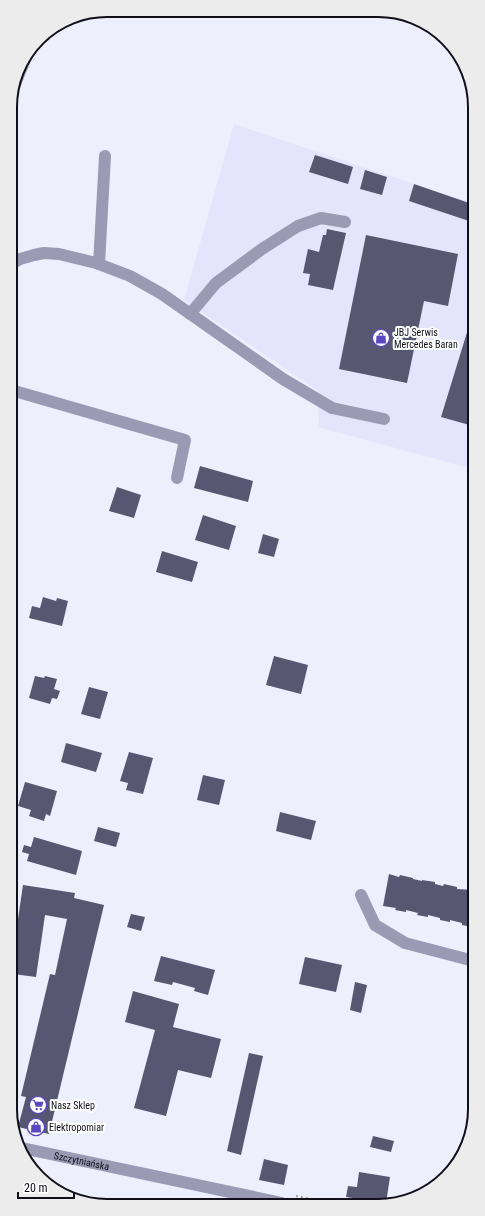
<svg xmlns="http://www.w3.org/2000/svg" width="485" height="1216" viewBox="0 0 485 1216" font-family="'Roboto Condensed',sans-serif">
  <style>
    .built { fill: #e4e4fc }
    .building { fill: #575772 }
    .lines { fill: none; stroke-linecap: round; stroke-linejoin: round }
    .path { stroke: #a5a5b2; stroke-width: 2.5; stroke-dasharray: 2 3; stroke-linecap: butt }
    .minor { stroke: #9a9ab5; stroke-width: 12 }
    .labels { text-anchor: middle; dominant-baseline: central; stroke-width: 4; stroke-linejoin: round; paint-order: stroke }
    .poi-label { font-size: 10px; fill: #100f1a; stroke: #fff; text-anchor: start }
    .street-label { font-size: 10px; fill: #100f1a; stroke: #fff }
    .rim { fill: none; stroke: #100f1a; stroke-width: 2 }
  </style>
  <rect width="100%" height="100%" fill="#eeeffc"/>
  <!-- built -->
  <path class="built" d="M234 124 472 203 473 469 318 427 319 417 317 390 184 300Z"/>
  <!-- building -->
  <path class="building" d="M315 155 353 167 348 184 309 172Z
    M365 170 387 177 382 195 360 189Z
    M414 184 472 204V222L409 201Z
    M327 229 346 233 333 290 308 285 310 274 303 273 308 249 319 252 323 235H326Z
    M366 235 458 254 448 306 424 301 407 383 339 369Z
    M472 316 473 426 441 417Z
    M200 466 253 481 248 502 194 488Z
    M117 487 141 495 134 518 109 511Z
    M203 515 236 526 229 550 195 540Z
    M263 534 279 539 274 557 258 553Z
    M162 551 198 562 192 582 156 572Z
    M43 597 56 601 57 598 68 601 62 626 29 618 32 606 40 608Z
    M274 656 308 665 301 694 266 685Z
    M35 676 44 678 45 676 57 679 54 689 60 691 57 699 52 698 50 704 29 698Z
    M89 687 108 692 100 719 81 714Z
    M66 743 102 753 96 772 61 762Z
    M129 752 153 758 143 794 126 790 128 783 120 781Z
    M203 775 225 780 219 805 197 800Z
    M25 782 57 791 50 816 46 814 44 821 29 816 31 810 18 806Z
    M280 812 316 821 311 840 276 831Z
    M98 827 120 833 116 847 94 841Z
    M34 837 82 851 76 875 27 861 29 854 22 852 24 845 31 847Z
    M389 874 399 877 400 875 413 878V879L422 881V880L435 882V884L443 886 444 884 457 887V889L474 890V923H472V927L462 925V923L450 920V922L440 920V918L428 915V917L417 915 418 913 406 910V912L395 910 396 908 383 906Z
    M23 885 75 893 74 898 104 905 49 1134 18 1127 26 1097 21 1096 50 974 55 975 67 919 45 915 36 977 13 974V953Z
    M131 914 145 917 141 931 127 927Z
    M161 956 215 970 208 995 194 991 195 988 173 982 172 985 154 981Z
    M305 957 342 965 336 992 299 984Z
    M13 977 18 978 14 1002H13Z
    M355 982 367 985 361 1013 350 1010Z
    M133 991 179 1004 173 1027 221 1039 211 1078 178 1070 166 1116 134 1108 155 1030 125 1022Z
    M249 1053 263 1056 241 1155 227 1151Z
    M373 1136 394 1141 391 1152 370 1147Z
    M264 1159 288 1165 284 1185 259 1180Z
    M359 1172 390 1177 386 1203 346 1197 348 1186 357 1187Z"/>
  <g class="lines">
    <!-- path -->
    <path class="path" d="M296 1196 331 1203"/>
    <!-- minor -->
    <g class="minor">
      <path d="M15 84 27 55"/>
      <path d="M11 251V98"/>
      <path d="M11 264 20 259 34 255 44 253 59 254 96 263 130 276 162 294 283 379 332 408 384 419"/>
      <path d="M99 264 105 156"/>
      <path d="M190 314 216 283 262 249 298 226 321 218 345 222"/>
      <path d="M11 390 185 440 177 478"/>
      <path d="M361 895 375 925 405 943 474 961"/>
      <path id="s1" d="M22 1148 282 1203"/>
    </g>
  </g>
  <!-- icons -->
  <defs>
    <symbol id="shop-ring" viewBox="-11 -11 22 22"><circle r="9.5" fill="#fff" stroke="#5b48c0" stroke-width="1.5"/><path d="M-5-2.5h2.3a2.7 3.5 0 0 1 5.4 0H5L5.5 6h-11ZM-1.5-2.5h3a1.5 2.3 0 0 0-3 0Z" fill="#5b48c0"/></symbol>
    <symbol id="supermarket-ring" viewBox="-11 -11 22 22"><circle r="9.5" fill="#fff" stroke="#5b48c0" stroke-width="1.5"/><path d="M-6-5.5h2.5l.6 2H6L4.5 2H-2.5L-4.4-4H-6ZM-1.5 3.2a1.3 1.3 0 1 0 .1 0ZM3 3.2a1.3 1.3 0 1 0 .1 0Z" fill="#5b48c0"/></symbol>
  </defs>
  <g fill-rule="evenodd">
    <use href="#shop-ring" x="371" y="328" width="20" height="20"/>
    <use href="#supermarket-ring" x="28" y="1095" width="20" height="20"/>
    <use href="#shop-ring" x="26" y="1117" width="20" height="20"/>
  </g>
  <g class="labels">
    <!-- poi labels -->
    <g class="poi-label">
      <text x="394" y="332">JBJ Serwis<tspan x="394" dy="12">Mercedes Baran</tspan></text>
      <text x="51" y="1105">Nasz Sklep</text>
      <text x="49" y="1127">Elektropomiar</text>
    </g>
    <!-- street labels -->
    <g class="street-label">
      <text stroke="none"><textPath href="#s1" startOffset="61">Szczytniańska</textPath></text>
    </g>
  </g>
  <!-- crop -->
  <path d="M0 0H485V1216H0ZM107 17H378A90 90 0 0 1 468 107V1109A90 90 0 0 1 378 1199H107A90 90 0 0 1 17 1109V107A90 90 0 0 1 107 17Z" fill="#ececed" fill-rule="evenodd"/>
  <path class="rim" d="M107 17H378A90 90 0 0 1 468 107V1109A90 90 0 0 1 378 1199H107A90 90 0 0 1 17 1109V107A90 90 0 0 1 107 17Z"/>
  <!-- scale -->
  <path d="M18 1192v6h56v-6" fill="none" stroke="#100f1a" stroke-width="2"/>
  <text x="24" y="1192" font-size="12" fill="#100f1a" stroke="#ffffff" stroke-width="3" paint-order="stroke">20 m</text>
</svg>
